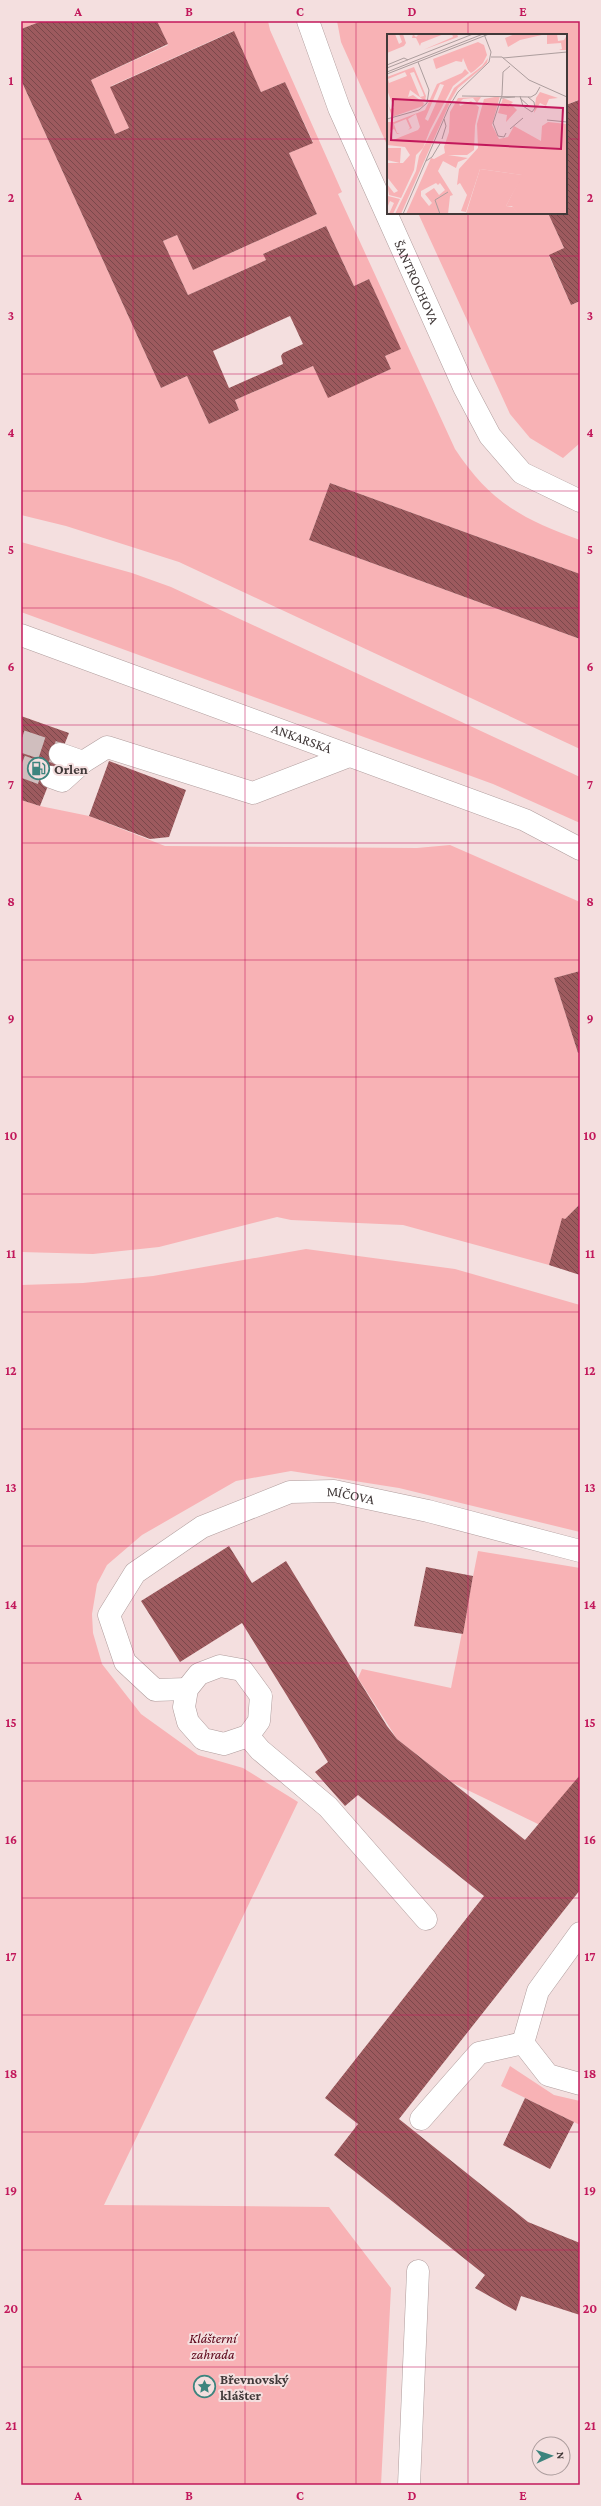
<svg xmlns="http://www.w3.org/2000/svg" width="601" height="2506" viewBox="0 0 601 2506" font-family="'Crimson Pro',serif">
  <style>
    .green { fill: #f8b2b5 }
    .building { fill: url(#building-back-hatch); fill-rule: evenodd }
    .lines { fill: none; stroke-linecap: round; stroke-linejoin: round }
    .minor-tunnel { stroke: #d0bebe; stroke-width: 22; stroke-dasharray: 22 11; stroke-linecap: butt }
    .minor-casing { stroke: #b09d9d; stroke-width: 23 }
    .minor { stroke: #fff; stroke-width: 22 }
    .grid { fill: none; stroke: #c2185b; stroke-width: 1; stroke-opacity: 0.55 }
    .labels { text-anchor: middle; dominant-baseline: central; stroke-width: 4; stroke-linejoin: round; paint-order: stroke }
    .street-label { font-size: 14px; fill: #413939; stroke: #f4dfdf }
    .poi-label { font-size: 14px; font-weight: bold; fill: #413939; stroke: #f4dfdf; text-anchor: start }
    .park-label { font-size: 14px; font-style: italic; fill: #590015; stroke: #f4dfdf }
    .inset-road { fill: none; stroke: #ac9d9d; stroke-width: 1 }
    .view { fill: #c2185b; fill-opacity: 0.15; stroke: #c2185b; stroke-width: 2 }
    .inset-edge { fill: none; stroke: #413939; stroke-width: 2 }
    .neatline { fill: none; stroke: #c2185b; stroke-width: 1.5 }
    .grid-label { font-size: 13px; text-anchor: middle; font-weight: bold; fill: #c2185b }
  </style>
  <defs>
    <pattern id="building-back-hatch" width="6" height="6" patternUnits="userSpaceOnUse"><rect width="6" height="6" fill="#9d5a5e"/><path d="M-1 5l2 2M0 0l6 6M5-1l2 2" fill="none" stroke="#7b484b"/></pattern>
  </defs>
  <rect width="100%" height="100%" fill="#f4dfdf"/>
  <!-- green -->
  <path class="green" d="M21 21H42L21 29Z
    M157 21H268L270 30 342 192 338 194 455 449C490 502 522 519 580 540V574L330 483 309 540 580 639V749L179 562 66 526 21 515V80L161 388 187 376 209 424 239 410 235 400 313 366 328 397 391 369 385 356 400 349 369 279 354 286 326 226 263 254 266 260 188 295 163 241 177 235 193 270 317 214 289 153 313 142 285 82 261 92 233 31 111 86 129 128 115 134 91 80 168 45Z
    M337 21H580V103L578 100 566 105V35H388V147L341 42Z
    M418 213H548L564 248 549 256 571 305 580 301V443L563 458 530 438 510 414Z
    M21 542 132 573 171 587 580 777V823L493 784 21 612Z
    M21 800 40 806 89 816 165 846 417 848 450 845 580 902V971L554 978 578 1053 580 1052V1204L565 1219H562L549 1265 403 1225 291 1220 277 1217 159 1247 93 1254 21 1252Z
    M306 1249 455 1269 580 1305V1532L399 1488 291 1471 236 1481 142 1535 107 1565 97 1584 92 1614 93 1633 102 1664 141 1714 198 1755 243 1768 298 1802 104 2205 329 2207 391 2288 381 2485H21V1285L83 1283 153 1276Z
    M478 1551 580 1568V1775L540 1825 453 1783 397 1739 358 1678 362 1669 451 1688Z
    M510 2066 554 2095 580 2101V2125L501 2086Z"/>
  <!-- building -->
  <path class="building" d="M42 21H157L168 44 91 80 115 134 129 128 110 87 234 31 261 92 285 82 313 143 289 153 317 214 193 270 177 235 163 241 188 295 266 260 263 254 326 226 354 286 369 279 401 349 385 356 391 369 328 398 313 366 235 400 239 410 209 424 187 376 161 388 21 80V29ZM290 316 303 344 283 353 281 356 283 364 229 388 213 351Z
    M579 100 580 301 571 305 549 255 564 248 548 213H566V105Z
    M330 483 580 574V639L309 540Z
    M21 716 69 733 40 806 21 800Z
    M109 761 186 790 169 837 150 839 89 816Z
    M580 971V1052L578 1053 554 978Z
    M580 1204V1275L549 1265 562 1218 565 1219Z
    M229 1546 252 1583 286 1561 387 1726 397 1739 525 1840 580 1775V1890L399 2119 528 2222 580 2243V2315L521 2296 516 2311 475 2288 485 2275 334 2155 358 2124 325 2098 484 1896 358 1795 345 1806 315 1772 328 1762 242 1623 180 1662 141 1601Z
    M426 1567 473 1576 463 1634 414 1626Z
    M525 2098 574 2122 550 2169 503 2145Z"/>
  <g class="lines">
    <!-- minor-tunnel -->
    <path class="minor-tunnel" d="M21 741 60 754
      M21 766 51 777"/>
    <defs>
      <g id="minor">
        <path id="s1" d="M308 21 339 108 464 387 490 436 522 473 580 501"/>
        <path id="s2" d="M21 635 525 820 580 849"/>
        <path d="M60 754 83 762 107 747 253 793 349 756"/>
        <path d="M51 777 62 781 83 762"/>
        <path d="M220 1666 242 1670 261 1696 259 1721 248 1736 224 1744 203 1739 188 1722 184 1707 187 1689 199 1674Z"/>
        <path id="s3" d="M187 1689 155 1690 125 1662 109 1615 135 1573 202 1527 290 1492 334 1491 428 1511 580 1551"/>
        <path d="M248 1736 260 1750 328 1807 426 1919"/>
        <path d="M580 1933 538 1991 523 2043 548 2075 580 2084"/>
        <path d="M421 2119 479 2053 523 2043"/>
        <path d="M409 2485 418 2271"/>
      </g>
    </defs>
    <!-- minor casing -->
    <use href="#minor" class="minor-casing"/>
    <!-- minor -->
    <use href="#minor" class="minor"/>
  </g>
  <!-- grid -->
  <path class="grid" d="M133 21V2485M245 21V2485M356 21V2485M468 21V35M21 139H388M566 139H580M468 213V2485M21 256H580M21 374H580M21 491H580M21 608H580M21 725H580M21 843H580M21 960H580M21 1077H580M21 1194H580M21 1312H580M21 1429H580M21 1546H580M21 1663H580M21 1781H580M21 1898H580M21 2015H580M21 2132H580M21 2250H580M21 2367H580"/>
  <!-- icons -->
  <defs>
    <symbol id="fuel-ring" viewBox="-11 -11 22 22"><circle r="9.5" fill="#f4dfdf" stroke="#3d847e" stroke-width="1.5"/><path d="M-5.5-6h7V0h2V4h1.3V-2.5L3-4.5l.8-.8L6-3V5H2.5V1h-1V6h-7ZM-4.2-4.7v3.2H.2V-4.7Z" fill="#3d847e"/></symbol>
    <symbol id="sight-ring" viewBox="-11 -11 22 22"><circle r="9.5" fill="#f4dfdf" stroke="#3d847e" stroke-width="1.5"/><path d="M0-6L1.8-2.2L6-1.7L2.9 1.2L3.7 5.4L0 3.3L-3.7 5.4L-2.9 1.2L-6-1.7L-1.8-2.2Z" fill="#3d847e"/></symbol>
  </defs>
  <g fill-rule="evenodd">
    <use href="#fuel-ring" x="26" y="756" width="25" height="25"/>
    <use href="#sight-ring" x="192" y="2374" width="25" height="25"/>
  </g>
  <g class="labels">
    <!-- street labels -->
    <g class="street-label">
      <text stroke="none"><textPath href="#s1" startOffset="283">ŠANTROCHOVA</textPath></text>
      <text stroke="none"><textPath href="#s2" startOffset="299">ANKARSKÁ</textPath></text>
      <text stroke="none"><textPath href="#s3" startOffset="409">MÍČOVA</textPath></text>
    </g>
    <!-- poi labels -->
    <g class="poi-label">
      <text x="54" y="769">Orlen</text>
      <text x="220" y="2379">Břevnovský<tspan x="220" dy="16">klášter</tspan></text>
    </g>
    <!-- park labels -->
    <g class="park-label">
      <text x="213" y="2338">Klášterní<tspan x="213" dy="16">zahrada</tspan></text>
    </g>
  </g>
  <!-- overview -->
  <g transform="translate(387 34)">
    <rect width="180" height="180" fill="#f4dfdf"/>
    <path d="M0 0H8L12 10 15 8 12 0H16L19 9 17 12 0 19ZM26 0 29 3 32 0H57L34 9 33 12 29 4H25ZM65 0H70L71 3 36 16 66 3ZM128 0H159L133 6 121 13 118 4ZM160 0H170L171 7 177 6 180 1V16H172L175 15 174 9 160 10ZM91 8 97 11 100 21 96 29 87 37 84 39 81 36 76 24 75 28 69 27 49 35 46 25ZM101 24 100 29 95 34 71 54 64 66 14 180H8L29 137 32 122 67 54 95 32ZM27 33 39 62 38 67 23 56 21 63 26 61 37 69 36 72 5 83 0 67 3 75 7 74 0 56V43ZM18 38 20 42 2 49 1 45ZM27 38 36 59 37 62 33 63 23 39ZM78 35 82 39 66 52 43 96 36 114 29 121 27 136 14 164 2 161 0 150 7 159 11 157 0 143V129H16L23 121 18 113 0 111V88H7L38 76 50 50 75 39ZM53 50 57 51 41 87 38 85ZM29 80 33 93 31 96 6 106 3 97 7 95 10 100 13 99H10L7 90 19 85 23 94 21 96 25 94 21 85ZM153 58 171 64 162 65 159 72 153 69 147 79 149 64ZM113 62 105 91 112 105 121 103 127 92 154 107 155 92 161 88 180 90V180H131L125 172H119L135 141 93 135 79 178 74 177 80 161 73 149 70 151 72 135 91 114 90 90 97 65ZM94 63 90 69 86 64 76 65 72 69 73 72 84 67 92 73 88 92 87 116 80 121H61L81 124 71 128 69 134 56 127 51 137 66 161 63 162 61 180H19L44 124 47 125 58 119 57 113 62 98 63 78 71 64ZM49 149 51 151 53 149 58 156 52 161 47 154 38 160 45 169 42 172 34 162V157ZM116 64 126 68 124 70 130 76 119 88 120 81 111 79ZM0 114H14L13 129 0 126ZM1 162 13 165 6 180H2L7 169 3 167 0 174Z" fill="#f8b2b5" fill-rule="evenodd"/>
    <path d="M93 135 136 141 119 172 126 173 131 179 79 180Z" fill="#f8b2b5"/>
    <path class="inset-road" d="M104 23H115L142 46 180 63M116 24 180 18M0 31 17 24 21 26M0 34 86 0M0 38 96 0M0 40 102 0M75 62 144 63 149 60 153 53M133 62 136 72 145 78 148 74 147 68 141 63M114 64 128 63M133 64 143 73M0 85 32 76 40 69 42 56 31 28M160 86 180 88M123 95 136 84M119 99 117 103 111 102 106 89 115 61 116 38 123 32M55 105 59 92 57 85M39 127 45 123 54 108M16 180 62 73 71 58 102 28 104 18 97 0M53 180 48 166 61 158"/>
    <path class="view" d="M6 65 176 74 174 115 4 106Z"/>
    <rect width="180" height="180" class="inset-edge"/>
  </g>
  <!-- border -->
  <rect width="601" height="2506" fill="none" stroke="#f4dfdf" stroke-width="44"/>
  <!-- north arrow -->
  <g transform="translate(551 2456) rotate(87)"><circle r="19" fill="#f4dfdf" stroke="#ac9d9d"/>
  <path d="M0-3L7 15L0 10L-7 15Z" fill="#3d847e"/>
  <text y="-6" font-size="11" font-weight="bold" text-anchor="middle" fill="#413939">N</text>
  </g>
  <rect x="22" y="22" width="557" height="2462" class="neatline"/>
  <g class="grid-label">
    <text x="78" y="16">A</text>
    <text x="189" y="16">B</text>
    <text x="300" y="16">C</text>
    <text x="412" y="16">D</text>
    <text x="523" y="16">E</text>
    <text x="11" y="85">1</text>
    <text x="590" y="85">1</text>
    <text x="11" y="202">2</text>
    <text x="590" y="202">2</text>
    <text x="11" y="320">3</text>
    <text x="590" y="320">3</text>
    <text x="11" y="437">4</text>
    <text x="590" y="437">4</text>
    <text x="11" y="554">5</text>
    <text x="590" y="554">5</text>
    <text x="11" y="671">6</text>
    <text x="590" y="671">6</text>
    <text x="11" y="789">7</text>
    <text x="590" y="789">7</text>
    <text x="11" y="906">8</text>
    <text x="590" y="906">8</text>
    <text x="11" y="1023">9</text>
    <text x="590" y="1023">9</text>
    <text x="11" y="1140">10</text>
    <text x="590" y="1140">10</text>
    <text x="11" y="1258">11</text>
    <text x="590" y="1258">11</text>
    <text x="11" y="1375">12</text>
    <text x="590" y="1375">12</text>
    <text x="11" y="1492">13</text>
    <text x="590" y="1492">13</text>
    <text x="11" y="1609">14</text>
    <text x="590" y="1609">14</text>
    <text x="11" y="1727">15</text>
    <text x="590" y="1727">15</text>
    <text x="11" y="1844">16</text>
    <text x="590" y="1844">16</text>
    <text x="11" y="1961">17</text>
    <text x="590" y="1961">17</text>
    <text x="11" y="2078">18</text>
    <text x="590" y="2078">18</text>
    <text x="11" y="2195">19</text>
    <text x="590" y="2195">19</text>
    <text x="11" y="2313">20</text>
    <text x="590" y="2313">20</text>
    <text x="11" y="2430">21</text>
    <text x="590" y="2430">21</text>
    <text x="78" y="2500">A</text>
    <text x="189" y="2500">B</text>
    <text x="300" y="2500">C</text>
    <text x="412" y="2500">D</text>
    <text x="523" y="2500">E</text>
  </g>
</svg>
